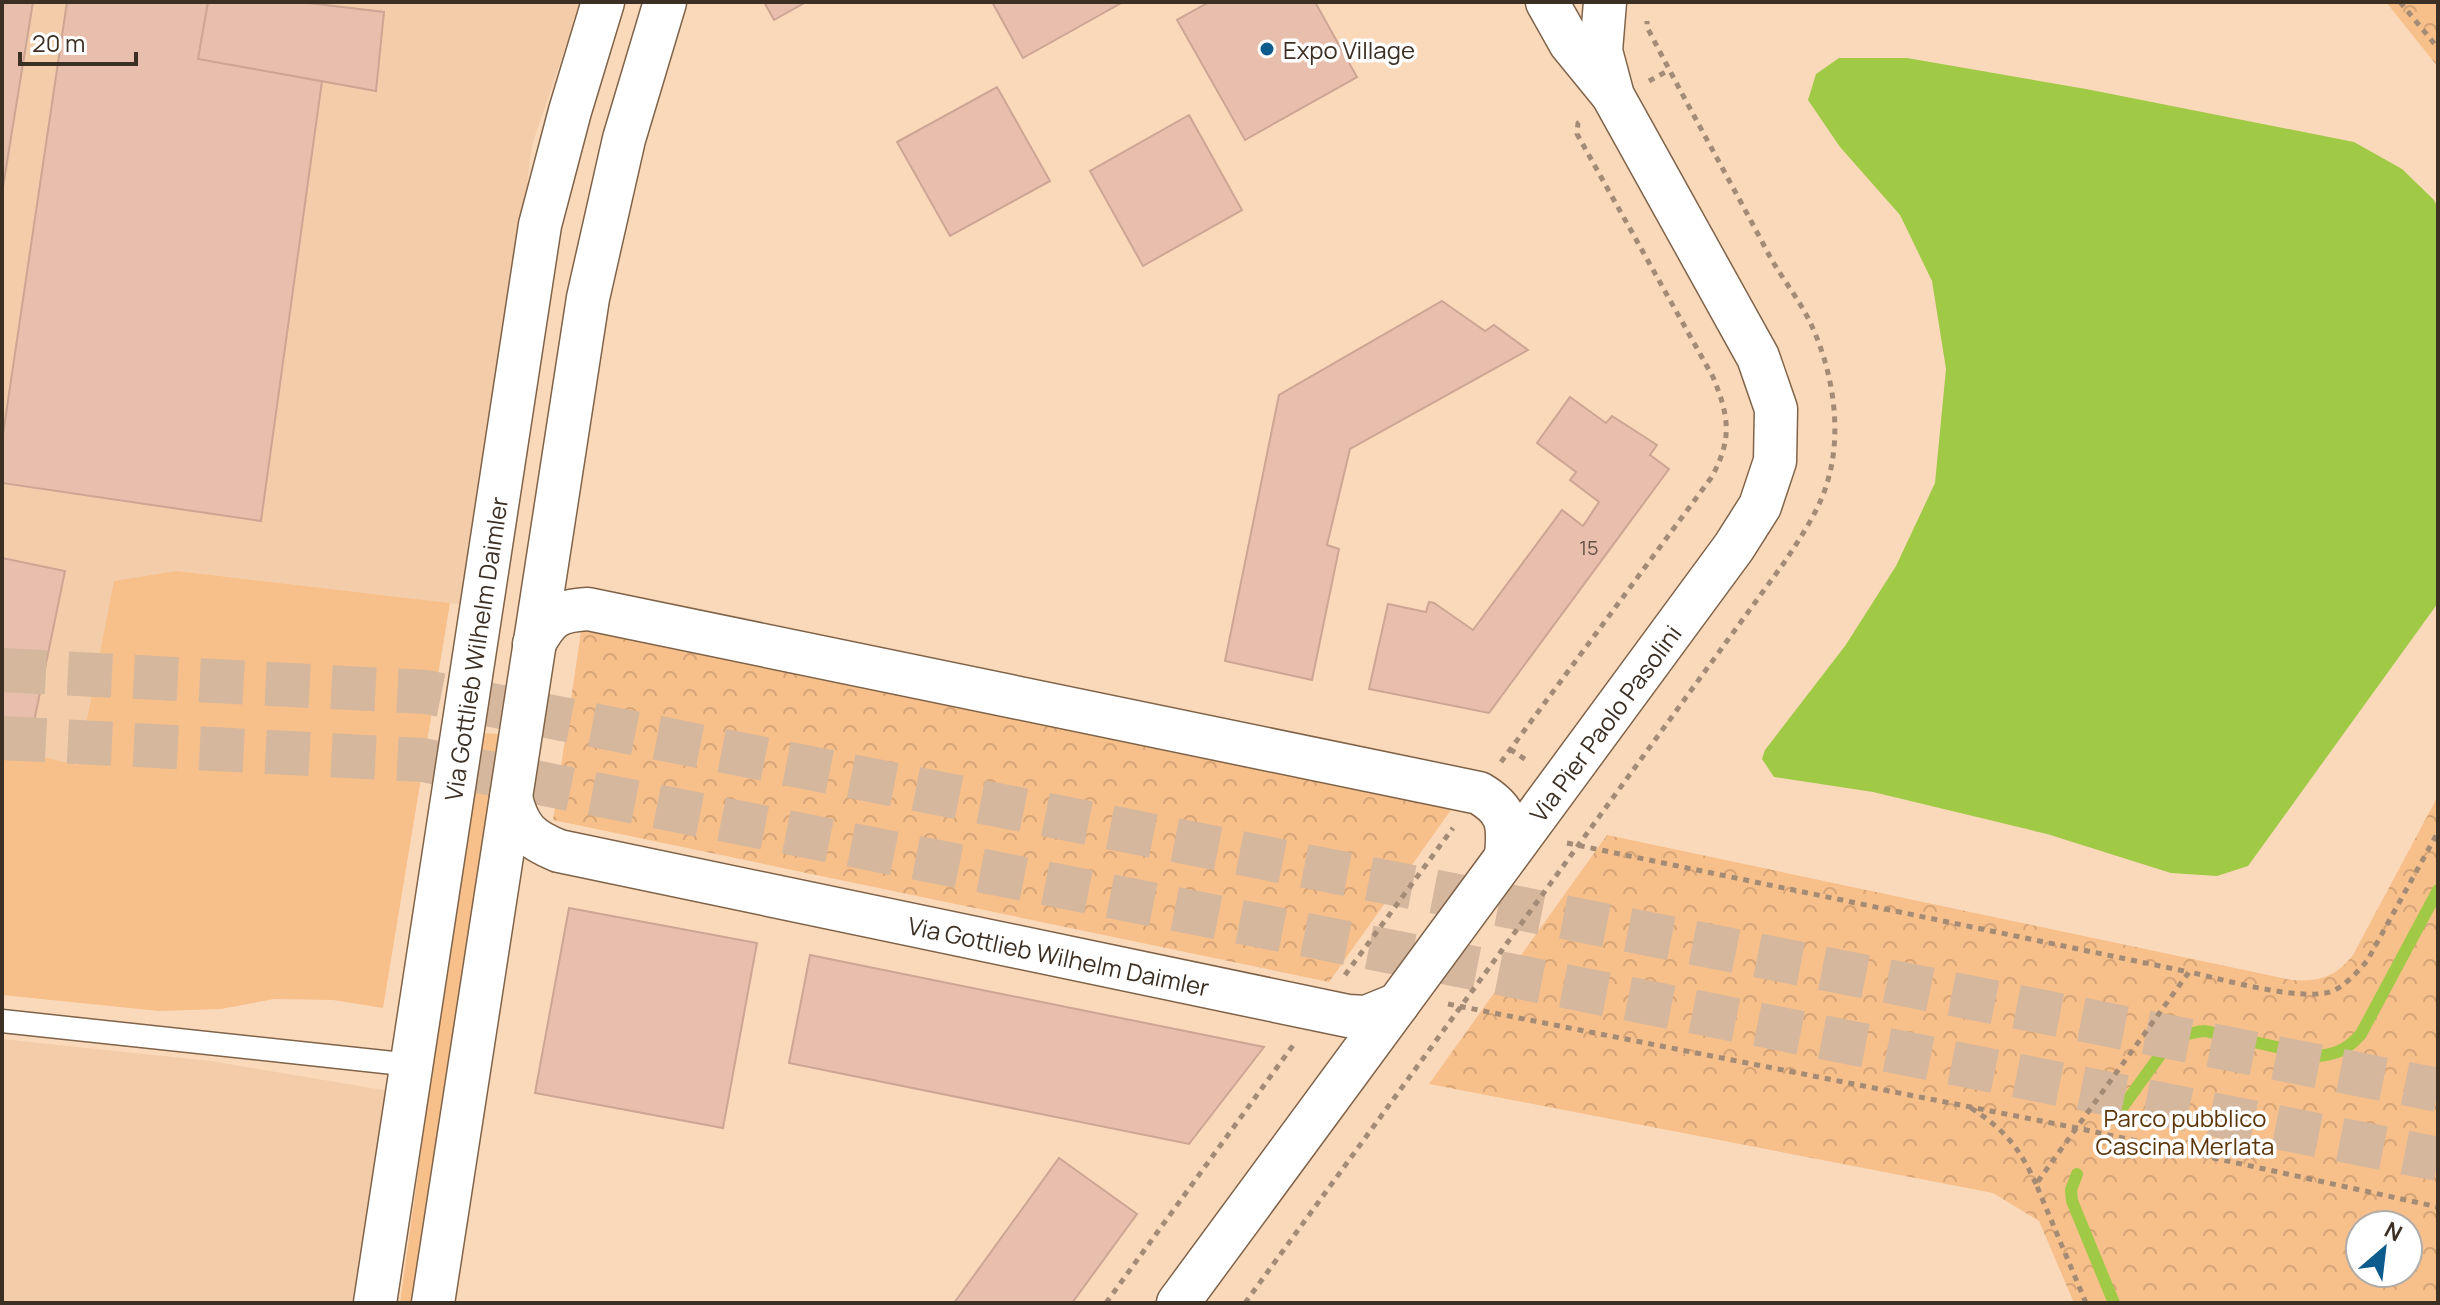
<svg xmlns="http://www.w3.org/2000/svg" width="2440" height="1305" viewBox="0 0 2440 1305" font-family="Manrope,sans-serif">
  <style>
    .built { fill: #f3cdaa }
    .green { fill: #f7bf8a }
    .forest { fill: url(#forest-crowns); fill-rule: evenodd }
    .water { fill: #a0c945 }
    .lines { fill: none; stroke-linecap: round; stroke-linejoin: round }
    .stream { stroke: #a0c945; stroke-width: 12 }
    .building { fill: #e8beac; stroke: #cda594; stroke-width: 2 }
    .highway-tunnel { stroke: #d4b79d; stroke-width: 44; stroke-dasharray: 44 22; stroke-linecap: butt }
    .lane-casing { stroke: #7f6349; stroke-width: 25 }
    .street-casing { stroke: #7f6349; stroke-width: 45 }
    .path { stroke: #a38b76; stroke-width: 5; stroke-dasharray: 6 6; stroke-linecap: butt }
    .lane { stroke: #fff; stroke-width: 22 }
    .street { stroke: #fff; stroke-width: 42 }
    .poi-dot { fill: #0e5b8e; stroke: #fff; stroke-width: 3 }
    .labels { text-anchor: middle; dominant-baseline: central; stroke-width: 7; stroke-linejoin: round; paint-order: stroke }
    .number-label { font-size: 20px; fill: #675346 }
    .poi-label { font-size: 24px; fill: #3c2f24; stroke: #fff; text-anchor: start }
    .street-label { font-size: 24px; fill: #3c2f24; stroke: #fff }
    .park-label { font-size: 24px; fill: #5c3609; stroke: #fff }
  </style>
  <defs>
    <pattern id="forest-crowns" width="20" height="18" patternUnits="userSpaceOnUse" patternTransform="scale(2)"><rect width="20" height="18" fill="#f7bf8a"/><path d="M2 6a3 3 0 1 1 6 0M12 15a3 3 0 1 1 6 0" fill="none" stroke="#d5a477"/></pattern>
  </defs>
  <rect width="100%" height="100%" fill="#fad9bb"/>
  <!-- built -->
  <path class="built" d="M2 2H581L532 145 474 606 177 571 78 766 2 748Z
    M2 1039 211 1061 395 1092 361 1303H2Z"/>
  <!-- green -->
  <path class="green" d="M177 571 450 603 383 1008 333 1000 274 999 221 1009 159 1011 2 995V748L78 765 114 581Z
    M479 733 502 734 417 1303H400Z"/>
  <!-- forest -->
  <path class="forest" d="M2386 2H2438V67Z
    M582 625 1453 807 1329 982 553 820Z
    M2438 796V1303H2074L2039 1221 1993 1193 1429 1084 1607 835 2292 980C2319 982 2336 977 2353 955ZM2360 1225H2408V1273H2360Z"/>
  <!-- water -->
  <path class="water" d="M1839 58H1907L2086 89 2354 142 2402 169 2434 200 2438 208V603L2248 866 2217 876 2171 873 2047 834 1873 792 1774 777 1762 759 1765 750 1845 646 1896 566 1935 483 1946 369 1932 281 1900 215 1840 147 1808 100 1816 74Z"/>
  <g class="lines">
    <!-- stream -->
    <path class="stream" d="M2119 1112 2166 1047C2178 1037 2189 1032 2205 1031L2316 1056C2336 1055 2348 1049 2361 1034L2438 890
      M2077 1174 2071 1190 2072 1201 2114 1303"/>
  </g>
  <!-- building -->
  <path class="building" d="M2 2H33L2 193Z
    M67 2H208L198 59 322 81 261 521 2 483V441Z
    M208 2H300L384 12 376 91 198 59Z
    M764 2H806L774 20Z
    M992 2H1123L1023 58Z
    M1209 2H1315L1357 77 1245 140 1177 20Z
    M997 87 1050 181 950 236 897 142Z
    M1189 115 1242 210 1143 266 1090 171Z
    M1442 301 1485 331 1494 325 1528 350 1350 449 1327 545 1339 549 1312 680 1225 661 1279 395Z
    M1570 397 1606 423 1612 416 1657 445 1650 455 1669 469 1489 713 1369 689 1388 604 1426 612 1429 602 1434 603 1473 630 1562 510 1583 526 1599 502 1570 480 1576 472 1537 443Z
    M2 558 65 571 29 746 2 740Z
    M569 908 757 943 723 1128 535 1093Z
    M810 955 928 979 1264 1047 1189 1144 789 1063Z
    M1059 1158 1137 1214 1072 1303H954Z"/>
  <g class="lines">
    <!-- highway-tunnel -->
    <path class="highway-tunnel" d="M2 670 426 692 2438 1090
      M2 738 423 760 2438 1159"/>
    <defs>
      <path id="lane" d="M2 1021 412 1065"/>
      <g id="street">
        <path d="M1547 2 1570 43 1610 92"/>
        <path d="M534 644C549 616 557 611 588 609L1479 793C1508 810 1509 824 1506 856"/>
        <path id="s1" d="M511 798C519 829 529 839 559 851L1348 1016 1366 1017 1398 1004"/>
        <path id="s2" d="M375 1303 540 225 570 111 603 2"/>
        <path d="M433 1303 588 298 624 139 665 2"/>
        <path id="s3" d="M1178 1303 1734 547 1760 506 1775 461 1776 409 1758 357 1613 96 1601 51 1605 2"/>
      </g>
    </defs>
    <!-- lane casing -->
    <use href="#lane" class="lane-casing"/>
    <!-- street casing -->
    <use href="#street" class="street-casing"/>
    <!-- path -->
    <path class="path" d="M2400 2 2438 48
      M1649 81 1669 70
      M1510 749 1529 762
      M1501 762 1711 478C1733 439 1729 416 1713 377L1577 134 1578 123 1582 120
      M1567 843 2189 972
      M1345 975 1453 828
      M1448 1004 2077 1128 2438 1207
      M1971 1108C2005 1130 2019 1147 2036 1184
      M1106 1303 1294 1044
      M1245 1303 1786 560C1802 535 1820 509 1828 480 1843 428 1832 367 1809 320 1797 296 1780 276 1768 253 1728 177 1686 103 1647 27V21
      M2086 1303 2036 1184 2189 972C2222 979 2306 1004 2335 990 2348 983 2358 971 2367 961L2438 832"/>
    <!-- lane -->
    <use href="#lane" class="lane"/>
    <!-- street -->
    <use href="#street" class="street"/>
  </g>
  <!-- markers -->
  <circle class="poi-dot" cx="1267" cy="49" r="8"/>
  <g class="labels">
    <!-- number labels -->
    <g class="number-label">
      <text x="1589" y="547">15</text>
    </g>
    <!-- poi labels -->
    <g class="poi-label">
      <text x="1283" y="49">Expo Village</text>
    </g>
    <!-- street labels -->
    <g class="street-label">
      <text stroke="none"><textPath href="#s2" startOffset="662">Via Gottlieb Wilhelm Daimler</textPath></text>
      <text stroke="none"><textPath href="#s3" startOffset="720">Via Pier Paolo Pasolini</textPath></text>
      <text stroke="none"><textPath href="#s1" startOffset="586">Via Gottlieb Wilhelm Daimler</textPath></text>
    </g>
    <!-- park labels -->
    <g class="park-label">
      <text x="2185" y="1117">Parco pubblico<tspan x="2185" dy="28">Cascina Merlata</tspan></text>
    </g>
  </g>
  <!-- border -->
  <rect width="2440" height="1305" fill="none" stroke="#3c2f24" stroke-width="8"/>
  <!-- north arrow -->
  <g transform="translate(2384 1249) rotate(28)"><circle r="38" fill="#ffffff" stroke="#b1aca7" stroke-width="2"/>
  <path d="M0-6L14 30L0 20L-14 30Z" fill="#0e5b8e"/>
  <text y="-12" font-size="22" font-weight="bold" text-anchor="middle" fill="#3c2f24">N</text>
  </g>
  <!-- scale -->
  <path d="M20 52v12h116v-12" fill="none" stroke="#3c2f24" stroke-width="4"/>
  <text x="32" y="52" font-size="24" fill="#3c2f24" stroke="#ffffff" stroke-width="6" paint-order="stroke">20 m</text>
</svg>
